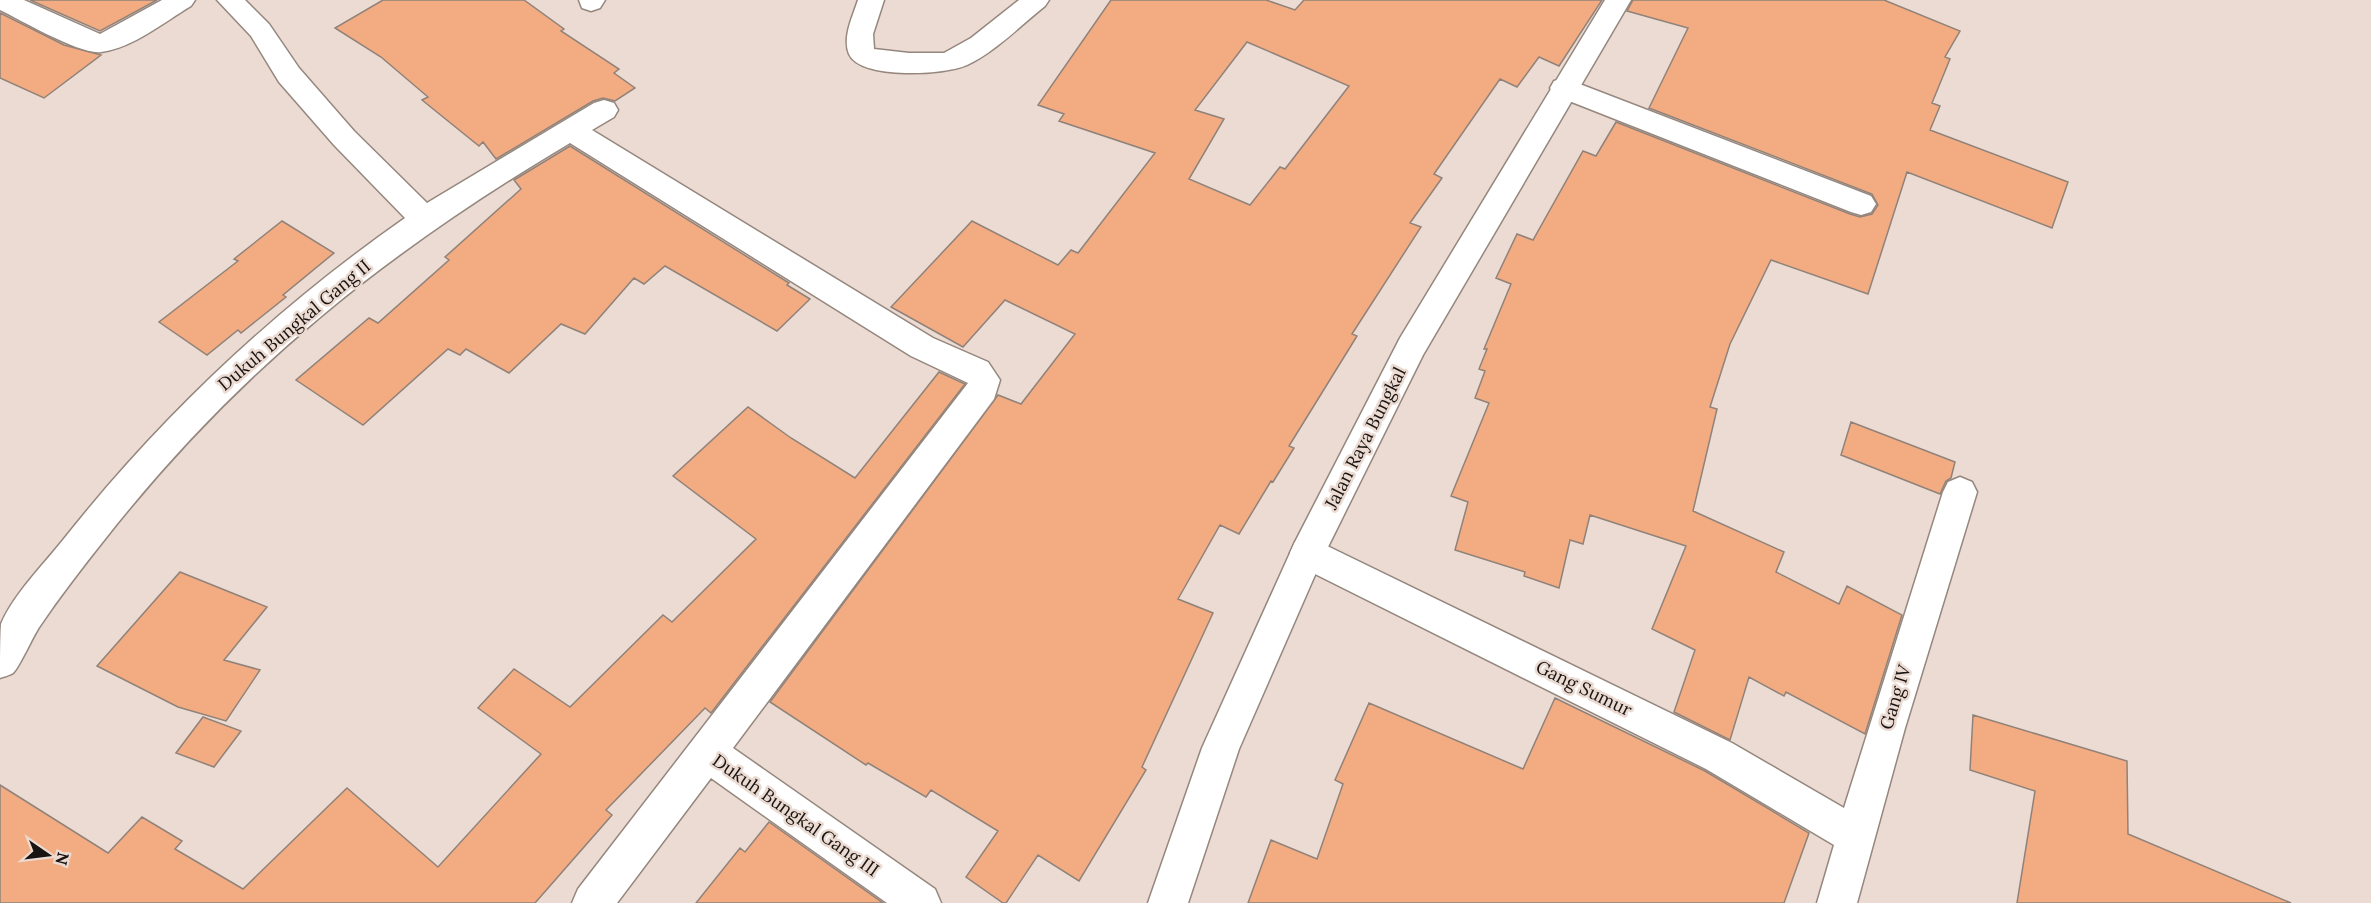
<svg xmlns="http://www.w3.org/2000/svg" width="2371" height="903" viewBox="0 0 2371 903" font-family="Lora,serif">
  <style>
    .building { fill: #f3ac81; stroke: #90827a; stroke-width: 1.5; fill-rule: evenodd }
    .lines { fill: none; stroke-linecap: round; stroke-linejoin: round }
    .street-casing { stroke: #95877e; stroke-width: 3 }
    .secondary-casing { stroke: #95877e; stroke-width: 3 }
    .street { fill: #fff; fill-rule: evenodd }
    .secondary { fill: #fff; fill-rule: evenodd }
    .labels { text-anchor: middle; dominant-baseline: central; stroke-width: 5; stroke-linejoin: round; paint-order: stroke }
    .street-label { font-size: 18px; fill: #191411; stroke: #ebdbd2 }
  </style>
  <rect width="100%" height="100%" fill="#ebdbd2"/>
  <!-- building -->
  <path class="building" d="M30 0H157L100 31Z
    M383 0H524L564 29 561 31 619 69 614 73 635 88 615 101 603 98 593 101 496 159 483 142 479 146 422 100 428 97 381 57 335 28Z
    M1111 0H1266L1295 10 1304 0H1602L1559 66 1539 57 1517 87 1500 79 1434 174 1442 178 1410 223 1421 227 1352 334 1357 336 1289 446 1294 448 1273 482 1271 481 1239 534 1220 525 1178 599 1213 613 1142 767 1146 770 1079 881 1038 855 1006 903H1003L966 877 998 831 931 790 926 797 868 763 866 765 770 702 998 395 1021 404 1075 334 1005 300 963 347 891 307 972 221 1058 265 1071 250 1078 253 1155 153 1059 121 1064 114 1038 105ZM1247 42 1349 86 1285 169 1280 167 1250 205 1189 179 1224 119 1195 110Z
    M1633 0H1884L1960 31 1945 57 1950 59 1932 103 1940 106 1930 130 2068 182 2052 228 1907 172 1868 294 1771 260 1730 344 1710 407 1717 409 1693 511 1784 552 1776 572 1839 604 1847 586 1902 615 1865 734 1786 692 1784 696 1749 677 1730 740 1674 712 1695 650 1652 629 1686 546 1590 515 1583 544 1570 540 1559 588 1524 576 1525 572 1455 550 1468 502 1451 496 1489 403 1475 398 1485 371 1479 369 1487 349H1484L1511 284 1496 278 1517 234 1533 240 1583 151 1596 156 1616 122 1850 214 1860 217 1872 214 1878 205 1872 194 1649 108 1688 28 1627 11Z
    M0 13 64 45 101 55 44 98 0 78Z
    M570 146 789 283 787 285 810 299 777 331 665 266 644 284 634 278 585 334 561 324 509 373 466 349 460 355 448 349 363 425 296 380 369 318 378 323 449 260 445 257 521 189 514 180Z
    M282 221 334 253 283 295 286 297 241 333 238 330 207 355 159 322 238 261 234 259Z
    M939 372 965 384 711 713 705 708 606 810 612 815 535 903H0V785L108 853 142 817 182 841 175 849 243 889 347 788 438 867 541 754 478 708 514 669 570 707 663 615 672 622 756 539 673 476 748 407 791 438 855 478Z
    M1851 422 1955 462 1951 478 1946 481 1940 494 1841 455Z
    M180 572 267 607 224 660 260 670 226 721 178 707 97 666Z
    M1555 698 1705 771 1809 833 1784 903H1248L1271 840 1317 859 1343 784 1335 780 1369 703 1523 769Z
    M1973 715 2127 761 2128 834 2291 903H2017L2035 791 1970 770Z
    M203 717 241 731 214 767 176 753Z
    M769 822 883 903H696L740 848 745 852Z"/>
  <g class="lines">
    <defs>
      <path id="street" d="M0 0H24L100 34 162 0H195L191 6C164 22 133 48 101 52 80 55 21 20 0 10Z
        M217 0H245L269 24 299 68 354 131 427 203 594 103 604 100 614 103 618 110 614 117 592 130 933 338 988 362 1000 380 994 399 733 748 935 889 941 903H887L711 778 617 903H572L578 889 968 383 911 356 570 143C385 253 239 369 105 539 82 568 60 596 40 626 33 636 19 668 13 673 10 675 3 677 0 678 0 663 0 638 1 624 13 595 44 564 63 540 162 415 275 309 405 218L334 145 279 82 251 36Z
        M579 0H605L600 8 591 11 582 8Z
        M858 0H884L873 34 874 49 909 53H944L971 38 1019 0H1049L1045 6C1020 26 996 51 967 65 946 75 860 80 849 54 842 37 853 16 858 0Z
        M1564 78 1871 196 1876 204 1871 212 1861 215 1851 212 1554 95 1550 88 1554 81Z
        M1960 477 1972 482 1977 492 1905 728 1857 903H1817L1834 845 1706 769 1295 564 1290 553 1295 542 1307 537 1319 542 1732 743 1844 808 1943 492 1948 482Z"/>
      <path id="secondary" d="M1605 0H1631L1423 355 1322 559 1239 749 1188 903H1148L1202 748 1295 542 1400 338Z"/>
    </defs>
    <!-- street casing -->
    <use href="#street" class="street-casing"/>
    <!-- secondary casing -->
    <use href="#secondary" class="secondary-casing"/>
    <!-- street -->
    <use href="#street" class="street"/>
    <!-- secondary -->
    <use href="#secondary" class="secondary"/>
  </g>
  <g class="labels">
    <!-- street labels -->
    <g class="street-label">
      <text transform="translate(294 325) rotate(-40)">Dukuh Bungkal Gang II</text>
      <text transform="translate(1365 438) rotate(-63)">Jalan Raya Bungkal</text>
      <text transform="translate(1584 688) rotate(26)">Gang Sumur</text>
      <text transform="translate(1895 697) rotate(-73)">Gang IV</text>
      <text transform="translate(796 815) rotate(35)">Dukuh Bungkal Gang III</text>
    </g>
  </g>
  <!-- north arrow -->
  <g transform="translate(48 855) rotate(104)" stroke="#ebdbd2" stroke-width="4.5" paint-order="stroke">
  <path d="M0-4.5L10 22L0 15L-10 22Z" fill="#191411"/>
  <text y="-9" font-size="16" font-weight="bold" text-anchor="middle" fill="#191411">N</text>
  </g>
</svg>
